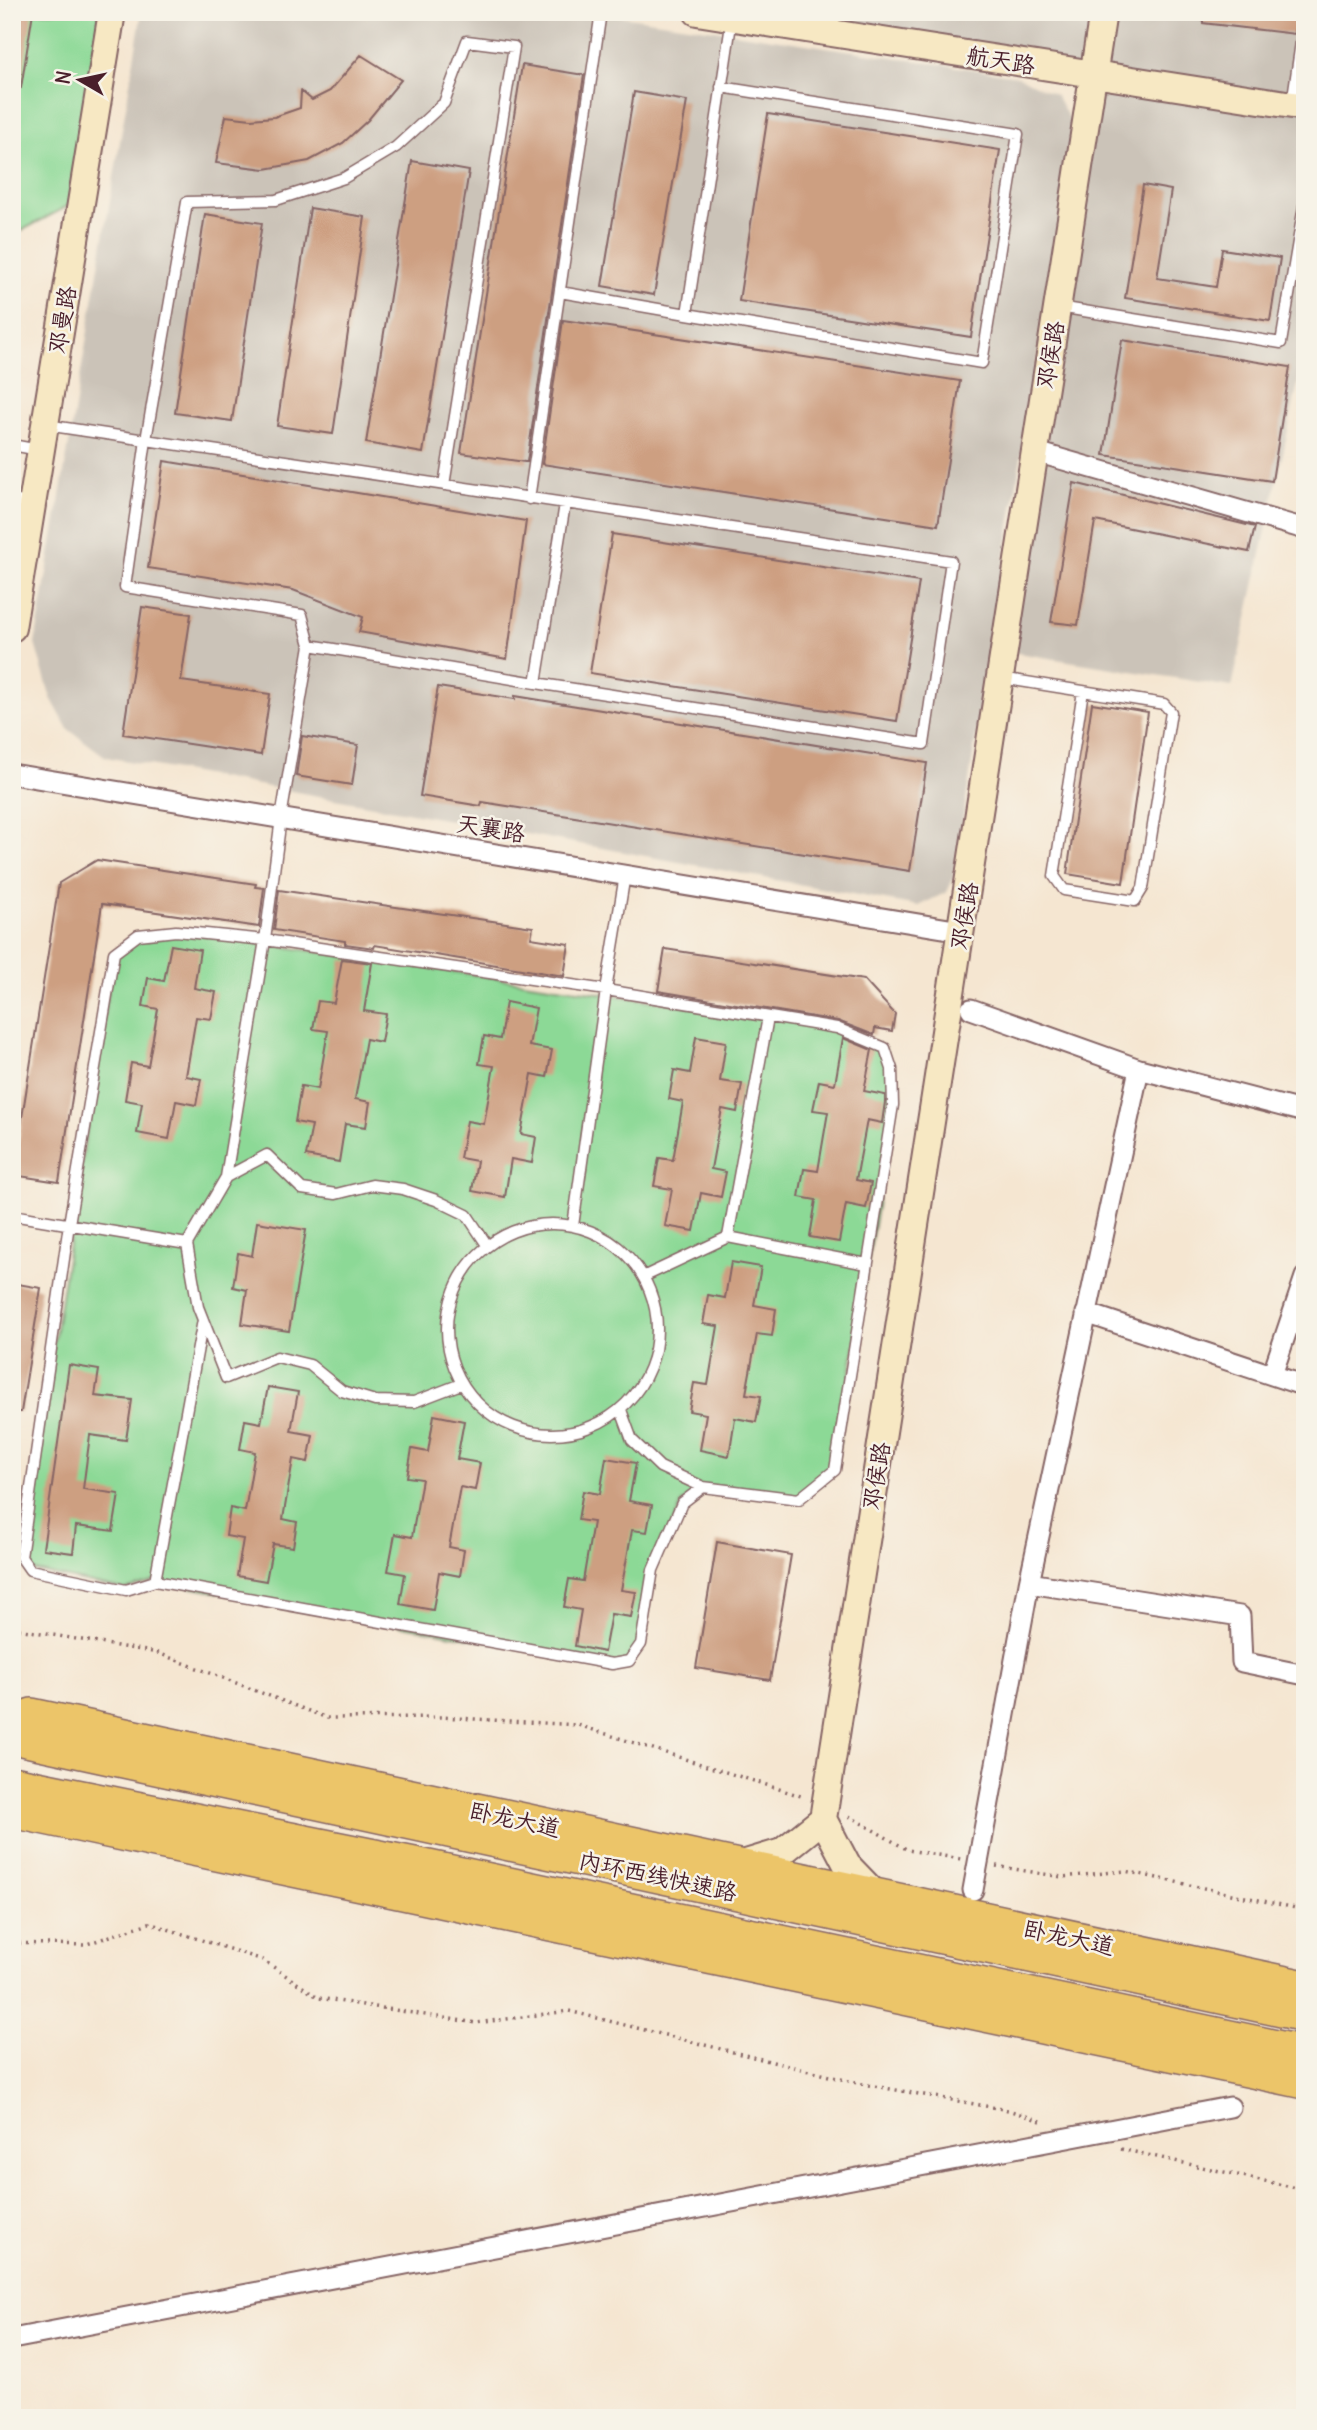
<svg xmlns="http://www.w3.org/2000/svg" width="1317" height="2430" viewBox="0 0 1317 2430" font-family="Delius,'LXGW WenKai TC',sans-serif">
  <style>
    .industrial { fill: #cbc3b8 }
    .green { fill: #8cd996; stroke: #6b7c60; stroke-width: 2 }
    .building { fill: #cd9f81 }
    .lines { fill: none; stroke-linecap: round; stroke-linejoin: round }
    .lane-casing { stroke: #866565; stroke-width: 13 }
    .street-casing { stroke: #866565; stroke-width: 23 }
    .secondary-casing { stroke: #866565; stroke-width: 30 }
    .highway-casing { stroke: #866565; stroke-width: 38 }
    .path { stroke: #866565; stroke-width: 3.5; stroke-dasharray: 2 5; stroke-linecap: butt }
    .lane { stroke: #fff; stroke-width: 10 }
    .street { stroke: #fff; stroke-width: 19 }
    .secondary { stroke: #f7e8c3; stroke-width: 26 }
    .highway { stroke: #ecc569; stroke-width: 35 }
    .labels { text-anchor: middle; dominant-baseline: central; stroke-width: 5; stroke-linejoin: round; paint-order: stroke }
    .street-label { font-size: 23px; fill: #4a1f2b; stroke: #f7f3e8 }
  </style>
  <rect width="100%" height="100%" fill="#f7f3e8"/>
  <filter id="ink" filterUnits="userSpaceOnUse"><feTurbulence type="fractalNoise" baseFrequency=".0143" numOctaves="2"/><feDisplacementMap in="SourceGraphic" scale="14" xChannelSelector="R" yChannelSelector="G"/><feConvolveMatrix kernelMatrix="1 2 1 2 8 2 1 2 1" color-interpolation-filters="sRGB"/></filter>
  <filter id="wash" filterUnits="userSpaceOnUse"><feTurbulence type="fractalNoise" baseFrequency=".00686" numOctaves="4" result="noise"/><feDisplacementMap in="SourceGraphic" scale="28" xChannelSelector="R" yChannelSelector="G"/><feGaussianBlur stdDeviation="1.57" result="paint"/><feColorMatrix in="noise" values="0 0 0 0 0 0 0 0 0 0 0 0 0 0 0 0 0 1.4 0 .05"/><feComposite in="paint" operator="in"/></filter>
  <g filter="url(#wash)">
    <rect width="100%" height="100%" fill="#f5e6d1"/>
    <!-- industrial -->
    <path class="industrial" d="M142 12H595L1017 76 1056 95 1074 128 953 879 947 892 918 906 106 757 68 729 51 698 35 644Z
      M697 12H1305V351L1232 687 1005 651 1093 75Z"/>
    <!-- green -->
    <path class="green" d="M12 12H100L68 206 21 231 12 229Z
      M176 931 837 1028 885 1048 893 1105 835 1470 799 1499 703 1487 682 1503 653 1570 641 1644 629 1661 612 1664 155 1581 125 1590 30 1570 21 1557 114 953 138 935Z"/>
    <g id="blocks">
      <!-- building -->
      <path class="building" d="M12 12H33L21 88 12 87Z
        M1203 12H1298L1295 34 1203 23Z
        M361 55 401 80 368 120 343 143 309 161 265 169 216 163 226 116 251 119 274 117 300 108 301 91 312 100 330 91Z
        M522 65 584 75 527 462H525L461 453Z
        M634 92 687 101 654 295 602 286Z
        M768 114 1000 150 971 337 739 301Z
        M412 161 469 171 423 453 366 443Z
        M1143 185 1171 190 1157 278 1216 287 1222 249 1280 258 1270 321 1125 298Z
        M310 208 365 217 333 434 277 426Z
        M205 214 262 223 232 421 175 413Z
        M563 320 960 381 938 525 542 464Z
        M1122 340 1290 367 1272 481 1104 455Z
        M164 461 526 521 507 659 359 632 363 617 293 590 148 568Z
        M1074 483 1255 527 1249 552 1095 521 1078 625 1051 622Z
        M612 534 919 582 897 721 590 673Z
        M142 607 191 614 181 681 270 694 261 755 123 734Z
        M438 687 515 699V696L927 763 910 871 482 802 481 806 420 796Z
        M1092 703 1148 712 1123 883 1067 874Z
        M302 736 358 745 352 785 296 776Z
        M97 860 256 884 255 887 264 888 259 927 102 904 59 1182 13 1175 59 883Z
        M279 890 533 927 531 938 569 944 564 976 375 945 374 948 345 944V941L274 930Z
        M171 945 200 950 194 988 216 992 211 1019 196 1017 186 1076 201 1079 196 1105 176 1101 169 1139 137 1133 142 1103 125 1100 131 1063 148 1066 158 1009 143 1006 148 978 164 981Z
        M665 949 864 980 895 1014 892 1031 875 1028 874 1035 838 1021 658 991Z
        M342 959 372 963 364 1011 386 1014 381 1042 366 1039 355 1099 370 1102 366 1127 345 1124 339 1162 306 1156 312 1125 295 1122 301 1086 318 1089 328 1031 313 1029 318 1001 334 1003Z
        M506 1002 536 1008 529 1046 552 1050 547 1077 532 1074 521 1134 536 1137 532 1163 511 1159 505 1197 472 1191 477 1161 460 1158 467 1121 484 1124 494 1066 479 1064 484 1036 500 1039Z
        M696 1037 726 1042 720 1081 742 1084 737 1112 722 1109 711 1169 726 1172 721 1197 701 1193 694 1231 665 1226 672 1189 654 1186 659 1158 673 1160 683 1102 669 1099 674 1070 690 1073Z
        M843 1038 872 1050 864 1091 885 1095V1102L882 1123 867 1120 856 1180 871 1183 866 1208 846 1204 839 1242 810 1237 816 1200 799 1197 804 1169 818 1171 828 1112 813 1110 819 1081 835 1084Z
        M257 1222 306 1230 289 1331 242 1324 247 1290 233 1287 238 1253 252 1256Z
        M731 1262 761 1267 754 1305 776 1309 772 1336 757 1334 746 1394 761 1396 756 1422 735 1418 729 1456 700 1450 706 1414 689 1411 694 1383 708 1385 718 1326 703 1324 708 1295 725 1298Z
        M12 1283 41 1288 21 1412H12Z
        M69 1365 99 1370 95 1396 132 1400 126 1440 90 1435 83 1489 119 1494 113 1531 76 1526 73 1553 43 1549Z
        M268 1387 298 1392 291 1431 313 1435 308 1462 293 1459 283 1519 297 1522 293 1547 273 1544 266 1581 237 1576 243 1539 226 1536 230 1508 245 1511 255 1452 240 1449 245 1420 261 1423Z
        M434 1415 464 1421 457 1459 480 1463 475 1490 460 1487 449 1547 464 1550 460 1576 439 1572 433 1610 400 1604 405 1574 388 1571 395 1534 412 1537 422 1479 407 1477 412 1449 428 1452Z
        M606 1458 636 1463 629 1501 652 1505 647 1532 632 1530 621 1590 636 1592 631 1617 611 1614 604 1652 575 1646 581 1610 564 1607 569 1579 583 1581 593 1522 578 1520 583 1491 600 1494Z
        M717 1542 791 1555 770 1680 696 1668Z"/>
    </g>
  </g>
  <g filter="url(#ink)">
    <use href="#blocks" fill-opacity="0" stroke="#866565" stroke-width="2"/>
    <g class="lines">
      <defs>
        <path id="lane" d="M1292 104 1305 15
          M560 292 687 314 732 18
          M1059 307 1281 343 1305 200
          M687 314 982 363 1018 134 721 87
          M46 425 951 561 924 744 536 683 565 504
          M12 445 39 450
          M529 499 601 12
          M12 500 32 504
          M310 645 302 615 125 587 146 440 187 202 276 200 344 178 396 147 444 103 467 41 514 47 444 485
          M1001 678 1164 704 1171 712 1143 888 1135 901 1064 890 1054 876 1083 691
          M226 1177 265 940 606 990 625 875
          M12 1215 187 1244 198 1307 226 1378 277 1357 310 1365 342 1391 375 1401 414 1402 461 1384
          M447 1329a105 105 0 1 1 210 0a105 105 0 1 1-210 0Z
          M728 1237 768 1017
          M187 1244 226 1177 267 1155 302 1189 336 1194 372 1185 403 1189 436 1200 467 1215 487 1245
          M645 1276 728 1237 867 1264
          M203 1320 155 1581 612 1664 629 1661 641 1644 653 1570 682 1503 703 1487 799 1499 835 1470 893 1105 892 1069 885 1048 837 1028 606 990 573 1226
          M621 1410 632 1440 660 1467 703 1487
          M155 1581 126 1590 30 1570 21 1557 69 1224 114 953 138 935 176 931 265 940 281 818 310 645 536 683"/>
        <path id="street" d="M1036 452 1305 529
          M12 774 961 931
          M971 1009 1139 1069
          M1086 1313 1305 1386
          M1272 1375 1305 1277
          M1029 1583 1240 1616 1242 1662 1305 1675
          M973 1890 1029 1583 1139 1069 1305 1112
          M12 2339 1230 2107"/>
        <path id="secondary" d="M697 12 1305 107
          M12 628 112 12
          M823 1819 1103 12
          M736 1866 782 1852 823 1819 847 1865 876 1895"/>
        <path id="highway" d="M32 1716 1305 1988
          M12 1736 1305 2014
          M12 1784 414 1865 1305 2054
          M12 1810 1305 2081"/>
      </defs>
      <!-- lane casing -->
      <use href="#lane" class="lane-casing"/>
      <!-- street casing -->
      <use href="#street" class="street-casing"/>
      <!-- secondary casing -->
      <use href="#secondary" class="secondary-casing"/>
      <!-- highway casing -->
      <use href="#highway" class="highway-casing"/>
      <!-- path -->
      <path class="path" d="M12 1628 158 1653 327 1718 440 1717 578 1725 804 1797
        M849 1816 908 1850 961 1859
        M996 1866 1062 1877 1125 1871 1305 1910
        M12 1943 84 1945 149 1923 263 1960 319 1998 476 2023 569 2011 857 2083 1008 2110 1044 2122
        M1121 2149 1305 2190"/>
      <!-- lane -->
      <use href="#lane" class="lane"/>
      <!-- street -->
      <use href="#street" class="street"/>
      <!-- secondary -->
      <use href="#secondary" class="secondary"/>
      <!-- highway -->
      <use href="#highway" class="highway"/>
    </g>
  </g>
  <g class="labels">
    <!-- street labels -->
    <g class="street-label">
      <text transform="translate(1001 60) rotate(9)">航天路</text>
      <text transform="translate(62 320) rotate(-81)">邓曼路</text>
      <text transform="translate(1050 355) rotate(-81)">邓侯路</text>
      <text transform="translate(491 828) rotate(9)">天襄路</text>
      <text transform="translate(964 916) rotate(-81)">邓侯路</text>
      <text transform="translate(876 1476) rotate(-81)">邓侯路</text>
      <text transform="translate(515 1819) rotate(12)">卧龙大道</text>
      <text transform="translate(658 1876) rotate(12)">内环西线快速路</text>
      <text transform="translate(1069 1937) rotate(12)">卧龙大道</text>
    </g>
  </g>
  <!-- margin -->
  <rect width="1317" height="2430" fill="none" stroke="#f7f3e8" stroke-width="42"/>
  <!-- north arrow -->
  <g transform="translate(80 80) rotate(279)" stroke="#f7f3e8" stroke-width="5" paint-order="stroke">
  <path d="M0-5L12 26L0 18L-12 26Z" fill="#4a1f2b"/>
  <text y="-10" font-size="19" font-weight="bold" text-anchor="middle" fill="#4a1f2b">N</text>
  </g>
</svg>
